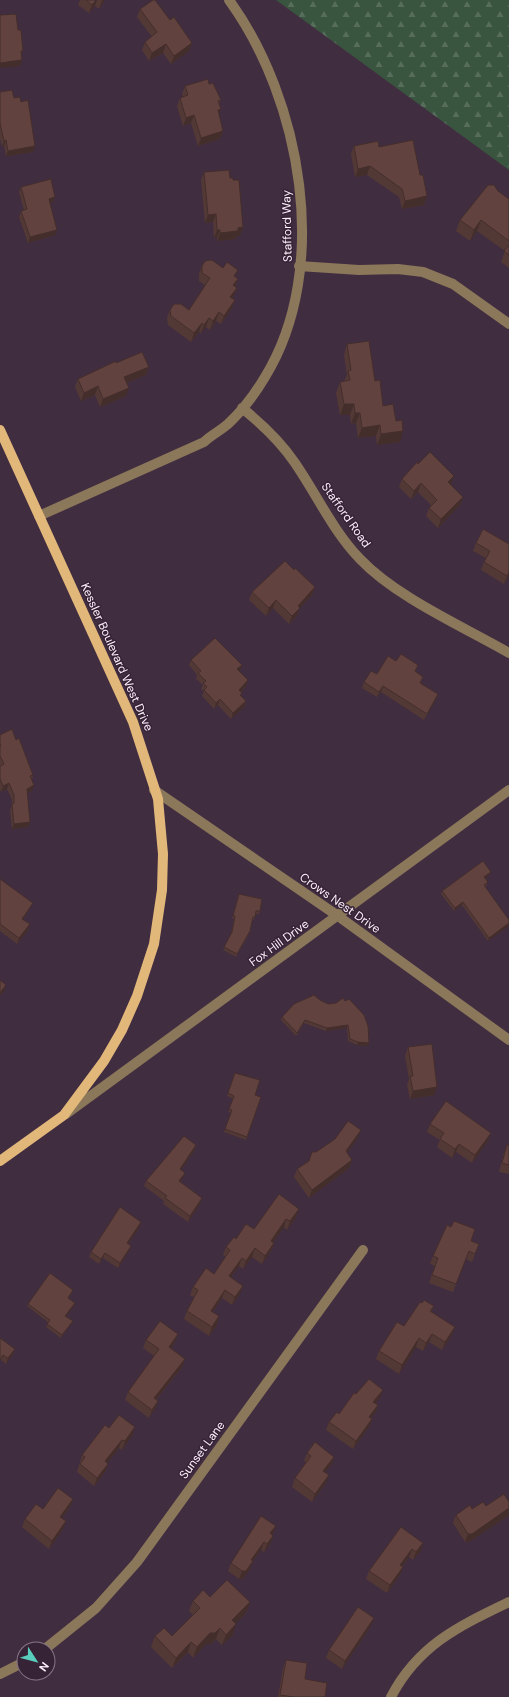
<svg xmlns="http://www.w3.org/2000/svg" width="509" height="1697" viewBox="0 0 509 1697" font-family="'DM Sans',sans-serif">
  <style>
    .forest { fill: url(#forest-firs) }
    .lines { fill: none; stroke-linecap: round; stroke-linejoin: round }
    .minor { stroke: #8b775a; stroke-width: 10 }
    .major { stroke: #e2b87a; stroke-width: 10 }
    .wall { fill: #533936 }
    .shaded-wall { fill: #442e2c }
    .building { fill: #61423f; stroke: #442e2c }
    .labels { text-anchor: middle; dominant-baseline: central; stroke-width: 3; stroke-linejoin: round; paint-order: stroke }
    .street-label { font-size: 12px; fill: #fdf0fc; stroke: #372336 }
  </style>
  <defs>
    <pattern id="forest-firs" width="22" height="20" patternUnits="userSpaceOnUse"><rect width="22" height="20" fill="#39543f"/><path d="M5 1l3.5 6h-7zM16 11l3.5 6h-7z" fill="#576d5c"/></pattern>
  </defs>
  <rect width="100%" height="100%" fill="#412d40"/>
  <!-- forest -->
  <path class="forest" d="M276 0H509V170Z"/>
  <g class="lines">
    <!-- minor -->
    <path class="minor" d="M299 266 359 270 398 269 423 272 453 284 509 324
      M242 408C262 424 281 442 295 463 317 495 333 531 360 559 396 597 462 626 509 653
      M39 516 204 442C211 435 220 431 228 424 242 411 255 394 265 377 332 268 301 99 229 0
      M154 790 338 916 509 1040
      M66 1114 509 790
      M45 1649 96 1608 137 1562 363 1250
      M0 1674 24 1662
      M391 1697C418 1645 459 1626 509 1602"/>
    <!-- major -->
    <path class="major" d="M0 430 133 722 158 799 163 854 162 890 154 944 137 996 122 1030 104 1061 64 1115 0 1161"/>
  </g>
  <!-- wall -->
  <path class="wall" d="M80 0H105L99 9 95 6 89 13 78 5Z
    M140 9 170 20 192 43 189 51 171 64 163 53 149 61 142 50 145 42 152 37 137 17Z
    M209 84 221 100 219 104V115L220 139 198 146 191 123 183 126 177 106 180 98 183 97 182 94 185 86Z
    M0 92 14 98 33 152 6 156 4 146H2L0 139Z
    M354 146 379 147 424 205 402 209 399 197 367 175 355 177 351 154Z
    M204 172 230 178 243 227 240 236H237L235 239 217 241V238H214L213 222 205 223 201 180Z
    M21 187 55 197 53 202 50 203 55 235 28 243 19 217 21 211 24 210 19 192Z
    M498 191 509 199V268L501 262 505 251 477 231 470 241 456 231 460 220Z
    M202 266 236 277 238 279 235 287 237 288 234 296 232 298 235 300 232 308 221 324 216 321 210 330 206 327 201 333 199 332 191 342 168 325 167 318 170 310H189L205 285 199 281V274Z
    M347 344 375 381 383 406 396 421 400 442 377 445 376 436 358 438 356 423 351 424 350 415H340L336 393 340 382 344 381 347 375 344 355Z
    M116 363 149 367 146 375 127 383 126 396 100 407 95 395 81 401 75 387 78 379Z
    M418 464 451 485 463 497 460 505 438 528 426 516 429 508 431 505 418 492 411 499 399 487 402 479Z
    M476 543 509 544V575L504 584 481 570 484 562 486 558 473 551Z
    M252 592 312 595 299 609 297 616 289 624 273 608 266 616 249 600Z
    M191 660 239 671 248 680 246 686 241 692 242 693 241 696 246 701 244 707 231 719 218 705 214 709 202 696 204 691 201 689 203 685 196 679 197 675 189 665Z
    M396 661 416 671V672L423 677 421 683 436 700 424 720 381 692 377 697 362 688 364 682 377 674Z
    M0 735 33 775 32 780V791L27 793 30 822 28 827 12 829 10 810 12 804V800L7 789 1 792 0 789Z
    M491 872 490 874 485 878 487 885 485 887 509 920 488 941 462 905 454 911 441 894 442 891Z
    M0 879 30 908 23 920 28 930 17 944 0 931Z
    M238 897 260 911 259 914H256L254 920 252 919 249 934 236 957 223 950 231 934 234 919 232 918Z
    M320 1000 328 1004 368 1046 357 1045 348 1041 347 1028 326 1031 304 1023 296 1036 281 1020 282 1017Z
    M408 1047 437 1087 434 1095 410 1099 407 1085 409 1079 405 1056Z
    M235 1073 255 1095 261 1097 246 1140 224 1132 231 1113 228 1112 233 1099 227 1096Z
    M430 1124 488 1141 472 1163 456 1152 452 1158 437 1147 440 1140 427 1132Z
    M361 1130 358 1138 347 1153 352 1160 349 1168 309 1198 294 1177 297 1169 309 1161 316 1152Z
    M196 1145 194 1151 181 1170 185 1173 183 1178 180 1182 200 1204 188 1222 163 1204 164 1201 144 1186 146 1181Z
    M507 1145H509V1174L499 1172 504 1153Z
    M279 1194 296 1217 287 1230 284 1227 273 1242 274 1243 271 1251 262 1264 252 1257 243 1269 239 1266 231 1277 240 1294 232 1305 222 1298 213 1312 219 1316 217 1325 209 1336 184 1319 187 1311 194 1297 190 1295 193 1287 214 1274 226 1257 223 1255 226 1247 236 1239 254 1229Z
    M139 1228 128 1244 129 1251 118 1268 103 1258 99 1264 89 1257 91 1252Z
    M471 1241 479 1244 472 1262 466 1259 453 1292 429 1283 435 1266 430 1264 433 1256Z
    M73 1290 72 1293 68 1298 75 1303 74 1306 66 1316 73 1321 71 1324 61 1338 46 1327 49 1323 27 1306 28 1304Z
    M422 1303 434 1306 431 1312 455 1327 452 1335 442 1350 429 1342 423 1351 416 1347 399 1374 376 1359 379 1351 404 1326Z
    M0 1338 13 1354 6 1364 1 1360Z
    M146 1340 175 1342 171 1348 185 1359 182 1367 157 1399 158 1401 155 1409 149 1418 125 1400 128 1392 154 1356 143 1348Z
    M356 1394 380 1398 375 1403 378 1405 375 1413 371 1418 372 1419 369 1427 353 1449 326 1430 329 1422 339 1414Z
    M109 1428 132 1436 122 1450 119 1448 107 1463 108 1464 105 1472 94 1486 77 1472 82 1455Z
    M307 1453 334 1457 331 1465 325 1472 326 1483 312 1502 292 1487 295 1478 306 1462 304 1461Z
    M73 1499 70 1507 62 1518 63 1529 49 1549 22 1527 25 1519 43 1509Z
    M486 1506 509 1515 469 1542H465L453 1523 456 1515 472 1509Z
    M401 1527 421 1551 413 1560 409 1557 402 1567 400 1575 387 1593 366 1579 369 1571Z
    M272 1535 273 1536 270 1544 264 1552 261 1550 253 1561 250 1569 243 1579H239L228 1571 231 1563Z
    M210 1597 250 1602 246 1613 235 1623 233 1635 222 1645 216 1639 211 1644H206L193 1658 188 1652 172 1668 151 1647 155 1636H172L193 1615 189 1611 193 1601Z
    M371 1626 342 1669 326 1658 329 1650Z
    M286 1660 305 1679 325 1697H278L283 1668Z"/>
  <!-- shaded-wall -->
  <path class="shaded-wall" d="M96 0H97L95 6 89 13 92 5Z
    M102 0H105L99 9Z
    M192 43 189 51 171 64 174 56Z
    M166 44 163 53 149 61 152 53Z
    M22 60 20 66 0 68V63Z
    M221 109 218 117V110Z
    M194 115 191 123 183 126 186 118Z
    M223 131 220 139 198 146 201 138Z
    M6 140 4 146H2L4 141Z
    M35 146 33 152 6 156 8 151Z
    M370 166 367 175 355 177 358 169Z
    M427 196 424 205 402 209 405 201Z
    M55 197 53 202 47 204 49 199Z
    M216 214 213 222 205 223 208 215Z
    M481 220 477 231 470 241 474 230Z
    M243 227 240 236H237L235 239 217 241 220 233 238 228Z
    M57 230 55 235 28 243 30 237Z
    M217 230H220L217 238H214Z
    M238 270 235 278 234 276Z
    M238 279 235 287 233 285Z
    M237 288 234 296 227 305 230 297Z
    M235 300 232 308 221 324 224 316Z
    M219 312 216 321 210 330 213 321Z
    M209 318 206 327 201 333 204 325Z
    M202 323 199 332 191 342 194 333Z
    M149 367 146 375 121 385 124 377Z
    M98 386 95 395 81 401 84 393Z
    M129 388 126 396 100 407 103 399Z
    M344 404H354L350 415H340Z
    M355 413H360L356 423 351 424Z
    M380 425 376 436 358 438 362 428Z
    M403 431 400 442 377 445 381 434Z
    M454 476 451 485 448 482Z
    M421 483 418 492 411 499 414 491Z
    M463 497 460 505 438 528 441 519Z
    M509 572V575L504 584 507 576Z
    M315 587 312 595 299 609 297 616 289 624 292 616 298 606Z
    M276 600 273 608 266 616 269 608Z
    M242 665 240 671 237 669Z
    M248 680 246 686 237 696 239 690Z
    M383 686 381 692 377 697 379 692Z
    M438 694 436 700 424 720 427 714Z
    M220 699 218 705 214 709 216 703Z
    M246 701 244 707 231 719 233 713Z
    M9 783 7 789 1 792 3 786Z
    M34 785 32 791 25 794 27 789Z
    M30 822 28 827 12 829 14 824Z
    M491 872 490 874 483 880 484 877Z
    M463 902 462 905 454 911 455 908Z
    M33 903 30 908 20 925 22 919Z
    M509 923V926L488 941 489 938Z
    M30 924 28 930 17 944 19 938Z
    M6 985 4 991 0 996V993Z
    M348 1025 347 1028 326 1031 327 1028Z
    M358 1042 369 1043 368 1046 357 1045Z
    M437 1087 434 1095 410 1099 413 1091Z
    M361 1130 358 1138 343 1159 346 1151Z
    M491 1133 488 1141 472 1163 475 1155Z
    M459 1144 456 1152 452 1158 455 1149Z
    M196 1145 194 1151 178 1174 180 1169Z
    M352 1160 349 1168 309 1198 312 1190Z
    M185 1173 183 1178 177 1187 179 1181Z
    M202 1198 200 1204 188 1222 190 1216Z
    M299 1209 296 1217 287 1230 290 1221Z
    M286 1219 284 1227 268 1249 271 1241Z
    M141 1222 139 1228 125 1248 127 1243Z
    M274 1243 271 1251 262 1264 265 1256Z
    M131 1246 129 1251 118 1268 120 1263Z
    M255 1248 252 1257 243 1269 246 1261Z
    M105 1253 103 1258 99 1264 101 1259Z
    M242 1258 239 1266 226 1284 229 1276Z
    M243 1286 240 1294 232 1305 235 1297Z
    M225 1290 222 1298 208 1319 211 1311Z
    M75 1303 74 1306 64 1319 65 1316Z
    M219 1316 217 1325 209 1336 212 1327Z
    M73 1321 71 1324 61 1338 62 1335Z
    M455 1327 452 1335 442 1350 445 1342Z
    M178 1334 175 1342 166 1355 169 1347Z
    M432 1334 429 1342 423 1351 426 1343Z
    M419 1338 416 1347 399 1374 402 1365Z
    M15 1349 13 1354 6 1364 8 1358Z
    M185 1359 182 1367 151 1406 154 1398Z
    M383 1390 380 1398 370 1410 373 1402Z
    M158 1401 155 1409 149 1418 152 1410Z
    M378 1405 375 1413 366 1425 369 1417Z
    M372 1419 369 1427 353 1449 356 1441Z
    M135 1427 132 1436 122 1450 125 1441Z
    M122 1440 119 1448 102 1470 105 1461Z
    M334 1457 331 1465 320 1479 323 1471Z
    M108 1464 105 1472 94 1486 97 1478Z
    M329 1475 326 1483 312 1502 315 1494Z
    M73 1499 70 1507 57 1525 60 1517Z
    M509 1508V1515L469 1542H465L468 1534Z
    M66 1521 63 1529 49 1549 52 1541Z
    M276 1526 273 1534 267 1542 270 1533Z
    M273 1536 270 1544 264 1552 267 1544Z
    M264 1542 261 1550 248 1568 251 1560Z
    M423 1543 421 1551 413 1560 416 1552Z
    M412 1549 409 1557 397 1573 400 1565Z
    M253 1561 250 1569 243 1579H239L242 1571Z
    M403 1567 400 1575 387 1593 390 1585Z
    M250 1602 246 1613 228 1631 232 1620Z
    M374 1618 371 1626 342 1669 345 1661Z
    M236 1624 233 1635 222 1645 226 1635Z
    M220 1628 216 1639 211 1644H206L193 1658 197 1647 210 1633Z
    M191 1642 188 1652 172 1668 176 1658Z"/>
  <!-- building -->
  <path class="building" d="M86 0H96L92 5Z
    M153 0H155L170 20 174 17 192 43 174 56 166 44 152 53 145 42 157 32 140 9Z
    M16 14 18 30H21L23 51H21L22 60 0 63V15Z
    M208 79 209 84 213 83 221 100 218 101 221 109 218 110 223 131 201 138 194 115 186 118 180 98 188 95 185 86Z
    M12 90 14 98 20 97 21 102 28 100 35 146 8 151 6 140 4 141 0 123V92Z
    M413 140 420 175H423L427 196 405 201 402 189 370 166 358 169 354 146 378 141 379 147Z
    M229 170 230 178H233V180H239L243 227 238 228V231L220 233V230H217L216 214 208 215 204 172Z
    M51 179 55 197 49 199 57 230 30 237 21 211 27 209 21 187Z
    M488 185H494L498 191 509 199V241L481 220 474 230 460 220Z
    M509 245V255L504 251Z
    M212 260 223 268 227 262 238 270 234 276 238 279 233 285 237 288 230 297 235 300 224 316 219 312 213 321 209 318 204 325 202 323 194 333 171 316 170 310 174 304H181L189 310 210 278 202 273V266L205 261Z
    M369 341 375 381 380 380 383 406 393 404 396 421 402 420 403 431 381 434 380 425 362 428 360 413H355L354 404H344L340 382 350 380 348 371 351 370 347 344Z
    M142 352 149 367 124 377 129 388 103 399 98 386 84 393 78 379 116 361V363Z
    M430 452 454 476 448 482 463 497 441 519 429 508 437 500 421 483 414 491 402 479 417 462 418 464Z
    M483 529 509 544V572L507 576 484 562 490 551 476 543Z
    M285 561 294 570 295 568 315 587 298 606 300 608 292 616 276 600 269 608 252 592Z
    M215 638 242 665 237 669 248 680 239 690 242 693 240 695 246 701 233 713 220 699 216 703 204 690 207 687 203 683 206 681 198 673 201 671 191 660Z
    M401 654 418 665 415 671 423 677 420 683 438 694 427 714 383 686 379 692 364 682 371 671 377 674 388 656 396 661Z
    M12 729 16 740 19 738 33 775 30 776 34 785 27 789 30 822 14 824 12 805 14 803V795L9 783 3 786 0 779V766L4 764 0 756V746H1L0 744V735Z
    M483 861 491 872 484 877 488 882 484 885 509 920V923L489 938 463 902 455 908 442 891Z
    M0 879 33 903 22 919 30 924 19 938 0 924Z
    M239 894 262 899 260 911H256L255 917H253L250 931 237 954 224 947 232 932 235 916H233Z
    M0 980 6 985 0 993Z
    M314 995 320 1000 328 1004 336 1003 343 998 345 1001 349 999 364 1015 368 1026 369 1043 358 1042 350 1039 348 1025 327 1028 305 1020 297 1033 282 1017 294 1004Z
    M432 1044 437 1087 413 1091 410 1076H413L408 1047Z
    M235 1073 260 1080 255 1095 261 1097 247 1137 225 1129 232 1110 229 1109 234 1096 228 1093Z
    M446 1101 491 1133 475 1155 459 1144 455 1149 440 1139 444 1133 430 1124Z
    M348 1121 361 1130 346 1151 352 1160 312 1190 297 1169 309 1161 312 1152H316L335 1139Z
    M184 1136 196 1145 180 1169 185 1173 179 1181 202 1198 190 1216 165 1198 167 1196 146 1181Z
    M507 1145H509V1165L502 1163Z
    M279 1194 299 1209 290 1221 286 1219 271 1241 274 1243 265 1256 255 1248 246 1261 242 1258 229 1276 243 1286 235 1297 225 1290 211 1311 219 1316 212 1327 187 1311 198 1290 193 1287 206 1268 214 1274 230 1250 226 1247 234 1237 236 1239 246 1224 254 1229Z
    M120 1207 141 1222 127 1243 131 1246 120 1263 105 1253 101 1259 91 1252Z
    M454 1221 475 1229 471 1241 479 1244 475 1254 469 1251 456 1284 432 1275 438 1258 433 1256 447 1225 451 1227Z
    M50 1273 73 1290 68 1298 75 1303 65 1316 73 1321 62 1335 47 1324 50 1320 28 1304Z
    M424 1300 434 1306 430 1311 455 1327 445 1342 432 1334 426 1343 419 1338 402 1365 379 1351 397 1322 404 1326 420 1302 422 1303Z
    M160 1321 178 1334 169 1347 185 1359 154 1398 158 1401 152 1410 128 1392 159 1349 146 1340Z
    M0 1338 15 1349 8 1358 3 1355 0 1360Z
    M369 1379 383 1390 373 1402 378 1405 369 1417 372 1419 356 1441 329 1422 337 1412 339 1414 354 1393 356 1394Z
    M119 1415 135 1427 125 1441 122 1440 105 1461 108 1464 97 1478 80 1464 85 1457 82 1455 105 1425 109 1428Z
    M315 1442 334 1457 323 1471 329 1475 315 1494 295 1478 311 1456 307 1453Z
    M58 1488 73 1499 60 1517 66 1521 52 1541 25 1519 36 1504 43 1509Z
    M504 1494 509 1502V1508L472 1534H468L456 1515 470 1505 472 1509 483 1502 486 1506Z
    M261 1516 276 1526 270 1533 273 1536 267 1544 264 1542 251 1560 253 1561 246 1571H242L231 1563Z
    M401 1527 423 1543 416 1552 412 1549 400 1565 403 1567 390 1585 369 1571Z
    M227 1580 250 1602 232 1620 236 1624 226 1635 220 1628 215 1633H210L197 1647 191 1642 176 1658 155 1636 164 1628 172 1636 200 1608 193 1601 203 1590 210 1597Z
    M358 1607 374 1618 345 1661 329 1650Z
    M286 1660 307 1663 305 1679 327 1683 325 1697H294L280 1695Z"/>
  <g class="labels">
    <!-- street labels -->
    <g class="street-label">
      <text transform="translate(287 226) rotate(-91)">Stafford Way</text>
      <text transform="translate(346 515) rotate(55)">Stafford Road</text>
      <text transform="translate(117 657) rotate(66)">Kessler Boulevard West Drive</text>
      <text transform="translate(340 903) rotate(35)">Crows Nest Drive</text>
      <text transform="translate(279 943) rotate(-36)">Fox Hill Drive</text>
      <text transform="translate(202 1450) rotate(-54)">Sunset Lane</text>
    </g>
  </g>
  <!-- north arrow -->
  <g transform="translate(36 1661) rotate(126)"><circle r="19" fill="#372336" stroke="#867585"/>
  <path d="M0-3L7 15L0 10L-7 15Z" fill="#5acebd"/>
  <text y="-6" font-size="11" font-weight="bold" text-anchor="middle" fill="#fdf0fc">N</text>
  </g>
</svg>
